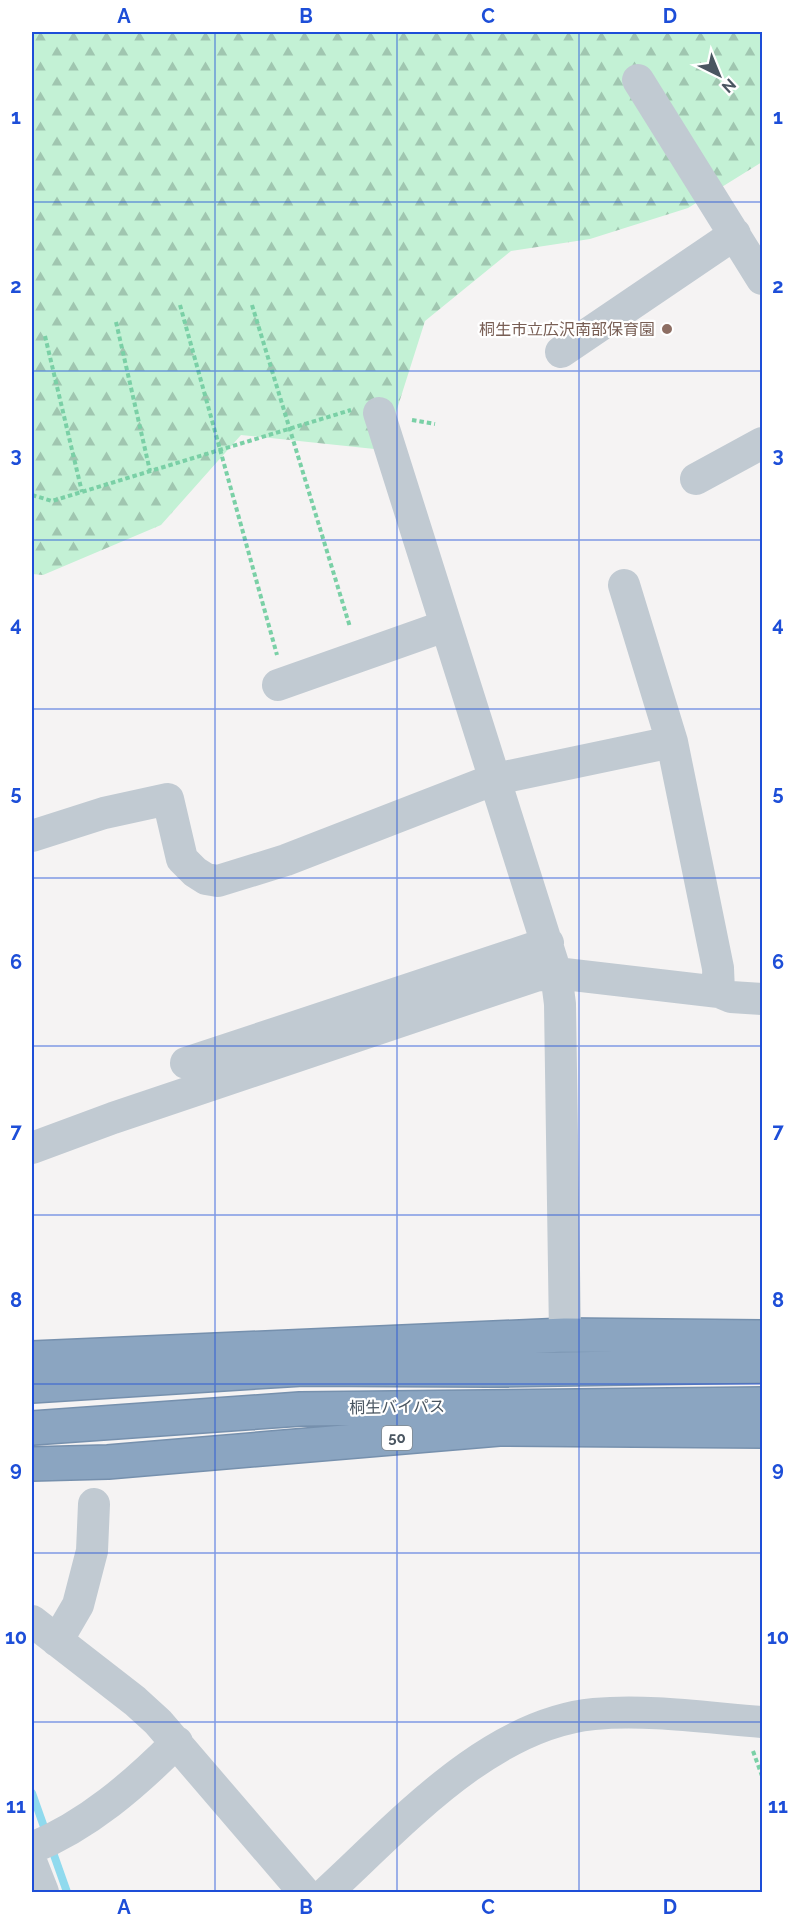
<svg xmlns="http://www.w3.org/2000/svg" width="794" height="1924" viewBox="0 0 794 1924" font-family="Raleway,'Noto Sans JP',sans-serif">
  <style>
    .forest { fill: url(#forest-firs) }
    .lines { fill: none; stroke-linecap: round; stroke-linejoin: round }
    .stream { stroke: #90daee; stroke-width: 8 }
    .highway-casing { stroke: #7690ad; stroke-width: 36 }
    .path { stroke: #7ad0a6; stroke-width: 4; stroke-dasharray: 4.5 3; stroke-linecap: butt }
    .minor { stroke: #c1cad2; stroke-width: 32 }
    .highway { stroke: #8ba5c1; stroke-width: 33 }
    .grid { fill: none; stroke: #1d4ed8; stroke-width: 1.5; stroke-opacity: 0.55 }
    .education-dot { fill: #8d6e63; stroke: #fff; stroke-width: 2 }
    .labels { text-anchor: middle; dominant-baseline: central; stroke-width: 4.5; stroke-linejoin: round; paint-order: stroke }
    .shield { fill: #fff; stroke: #808990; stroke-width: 1.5 }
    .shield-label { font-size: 15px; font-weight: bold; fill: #4a5661 }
    .education-label { font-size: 16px; fill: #785e54; stroke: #fff; text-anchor: end }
    .street-label { font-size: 16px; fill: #4a5661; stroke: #fff }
    .neatline { fill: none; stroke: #1d4ed8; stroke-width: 2 }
    .grid-label { font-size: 20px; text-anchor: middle; font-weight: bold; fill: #1d4ed8 }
  </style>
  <defs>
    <pattern id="forest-firs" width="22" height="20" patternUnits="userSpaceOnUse" patternTransform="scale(1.5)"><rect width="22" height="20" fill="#c3f1d5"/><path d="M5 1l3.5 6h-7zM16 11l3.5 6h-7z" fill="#a0c6b0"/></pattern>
  </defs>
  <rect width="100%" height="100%" fill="#f5f3f3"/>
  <!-- forest -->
  <path class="forest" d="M32 32H762V162L688 208 590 239 511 251 425 321 384 450 241 435 161 525 43 575 32 574Z"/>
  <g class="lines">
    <!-- stream -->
    <path class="stream" d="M32 1793 67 1892"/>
    <defs>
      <path id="highway" d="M32 1358 565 1335 762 1337
        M32 1386 303 1369 489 1370 762 1366
        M32 1428 300 1409 762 1404
        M32 1464 108 1462 499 1429 762 1431"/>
    </defs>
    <!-- highway casing -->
    <use href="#highway" class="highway-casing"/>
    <!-- path -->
    <path class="path" d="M180 305 277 655
      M252 305 350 627
      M116 322 150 471
      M45 336 82 492
      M412 420 435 424
      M32 495 52 501 351 410
      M753 1751 762 1776"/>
    <!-- minor -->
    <path class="minor" d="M638 80 762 279
      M561 352 735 234
      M379 413 556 973 560 1004 565 1335
      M696 479 762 443
      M624 585 672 742 718 968 719 992
      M278 685 445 626
      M32 836 104 813 168 799 182 859 195 872 206 879 218 881 286 860 495 779 672 742
      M186 1063 548 943
      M32 1148 113 1118 535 976 556 973 719 992 731 997 762 999
      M32 1621 135 1701 158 1722 304 1892
      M57 1641 78 1605 92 1551 94 1504
      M32 1848C88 1825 134 1785 177 1742
      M32 1864 43 1892
      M327 1892C400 1825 489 1724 594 1714 649 1709 708 1718 762 1722"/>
    <!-- highway -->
    <use href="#highway" class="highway"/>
  </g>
  <!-- grid -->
  <path class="grid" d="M215 32V1892M397 32V1892M579 32V1892M32 202H762M32 371H762M32 540H762M32 709H762M32 878H762M32 1046H762M32 1215H762M32 1384H762M32 1553H762M32 1722H762"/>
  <!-- markers -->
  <circle class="education-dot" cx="667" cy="329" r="6"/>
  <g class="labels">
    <!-- shield labels -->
    <rect class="shield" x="382" y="1426" width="30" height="24" rx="4.5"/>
    <g class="shield-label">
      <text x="397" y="1438">50</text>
    </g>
    <!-- education labels -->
    <g class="education-label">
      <text x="655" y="329">桐生市立広沢南部保育園</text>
    </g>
    <!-- street labels -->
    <g class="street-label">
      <text transform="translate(397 1407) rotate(-1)">桐生バイパス</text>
    </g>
  </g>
  <!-- border -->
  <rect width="794" height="1924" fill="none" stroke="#ffffff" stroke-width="66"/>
  <!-- north arrow -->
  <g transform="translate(719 75) rotate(137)" stroke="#ffffff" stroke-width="4.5" paint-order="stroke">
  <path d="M0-4.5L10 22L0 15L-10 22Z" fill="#4a5661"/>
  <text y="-9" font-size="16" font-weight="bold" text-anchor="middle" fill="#4a5661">N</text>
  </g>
  <rect x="33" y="33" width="728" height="1858" class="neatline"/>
  <g class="grid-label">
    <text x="124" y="23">A</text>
    <text x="306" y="23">B</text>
    <text x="488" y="23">C</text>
    <text x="670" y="23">D</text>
    <text x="16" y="124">1</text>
    <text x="778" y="124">1</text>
    <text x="16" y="293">2</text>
    <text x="778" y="293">2</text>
    <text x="16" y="462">3</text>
    <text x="778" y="462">3</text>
    <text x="16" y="631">4</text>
    <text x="778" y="631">4</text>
    <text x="16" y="800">5</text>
    <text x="778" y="800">5</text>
    <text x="16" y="969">6</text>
    <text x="778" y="969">6</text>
    <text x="16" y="1138">7</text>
    <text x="778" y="1138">7</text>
    <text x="16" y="1307">8</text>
    <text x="778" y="1307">8</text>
    <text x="16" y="1476">9</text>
    <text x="778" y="1476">9</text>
    <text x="16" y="1644">10</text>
    <text x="778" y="1644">10</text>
    <text x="16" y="1813">11</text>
    <text x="778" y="1813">11</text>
    <text x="124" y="1914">A</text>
    <text x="306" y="1914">B</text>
    <text x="488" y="1914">C</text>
    <text x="670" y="1914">D</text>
  </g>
</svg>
